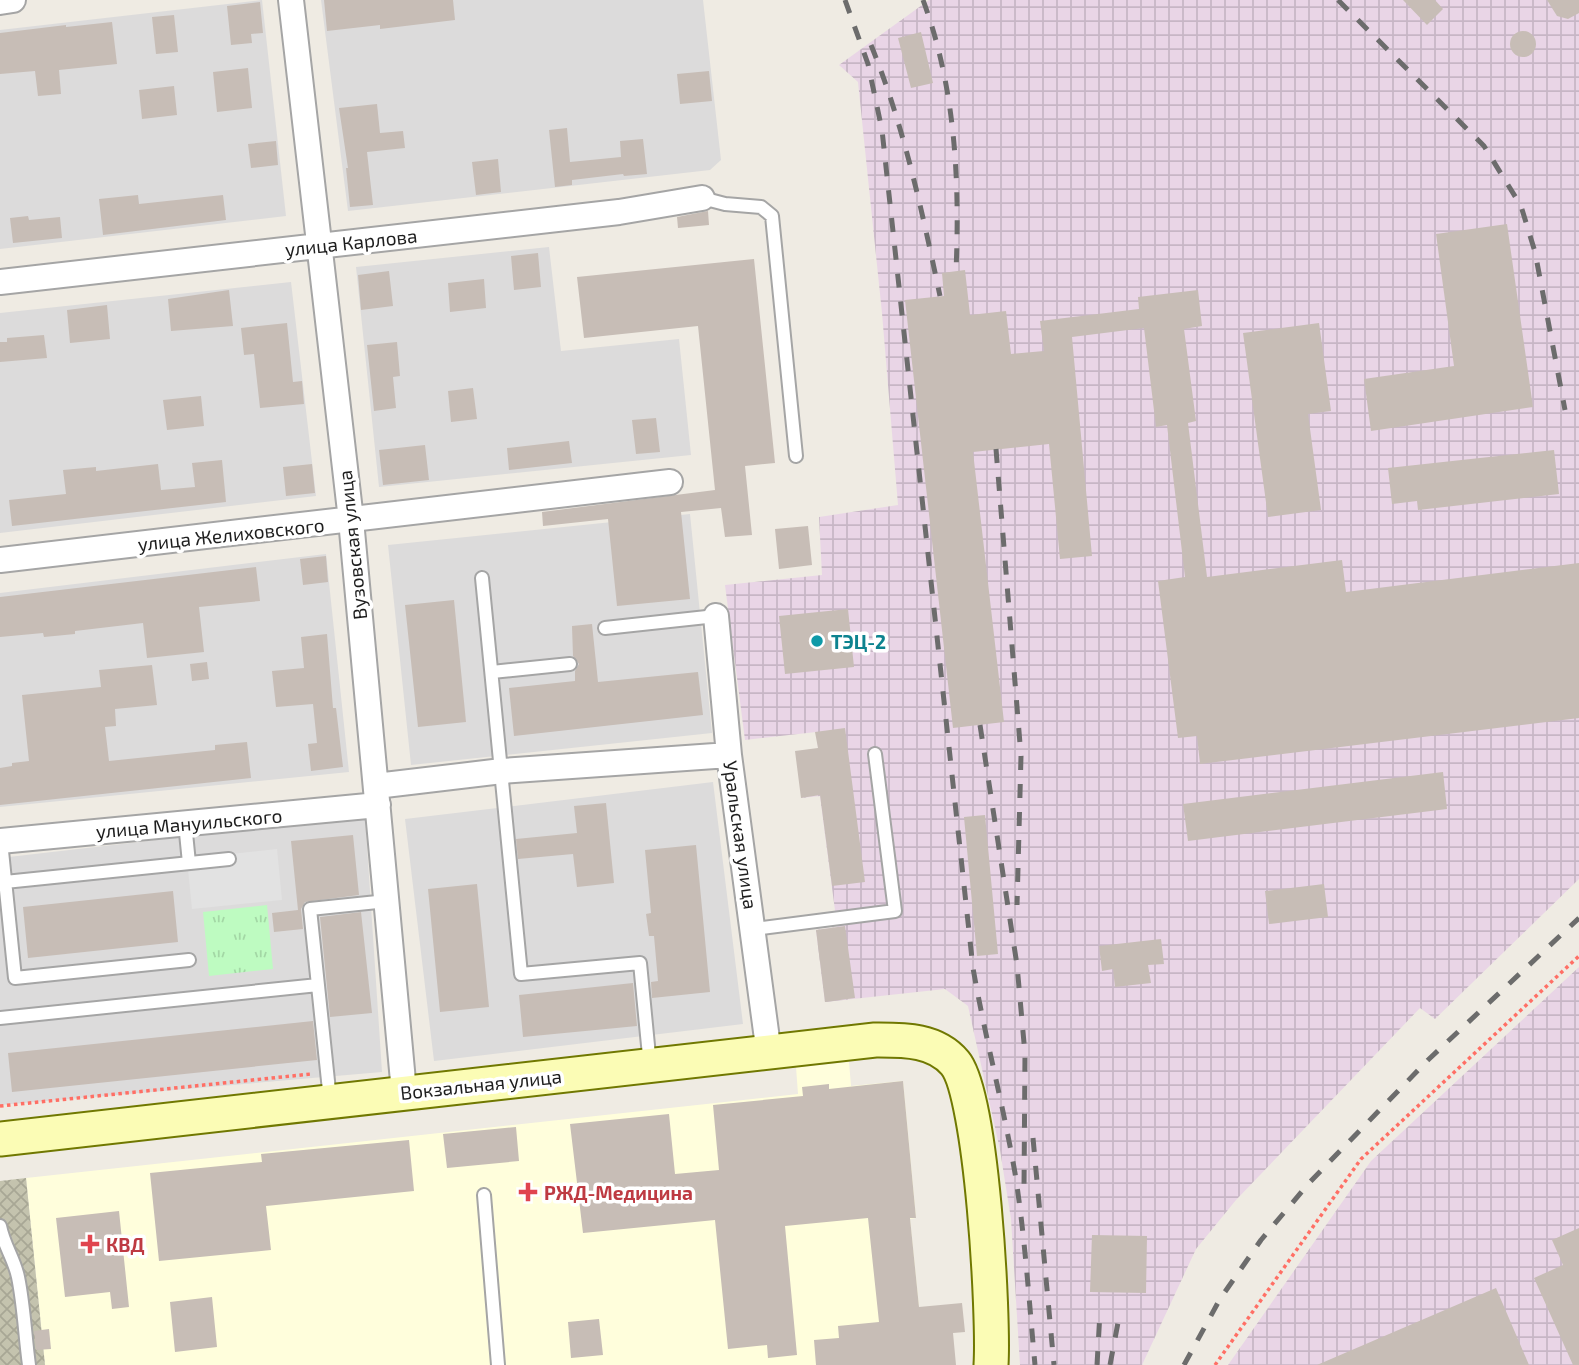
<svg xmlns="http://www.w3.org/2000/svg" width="1579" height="1365" viewBox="0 0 1579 1365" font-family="'Exo 2',sans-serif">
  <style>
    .residential { fill: #dcdbdb }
    .industrial { fill: url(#industrial-grid) }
    .education { fill: #fffedc }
    .construction { fill: url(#construction-cross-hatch) }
    .park { fill: url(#park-tufts) }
    .parking { fill: #e2e2e2 }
    .building { fill: #c7bdb6 }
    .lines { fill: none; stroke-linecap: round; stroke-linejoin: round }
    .lane-casing { stroke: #a5a5a5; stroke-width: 16 }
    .street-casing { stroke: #a5a5a5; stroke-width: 28 }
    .secondary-casing { stroke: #707801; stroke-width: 37 }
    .path { stroke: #ff6f65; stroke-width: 3.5; stroke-dasharray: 3.5 3.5; stroke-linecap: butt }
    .lane { stroke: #fff; stroke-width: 12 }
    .street { stroke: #fff; stroke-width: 24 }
    .secondary { stroke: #fbfcb5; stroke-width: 33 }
    .rail { stroke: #6c6c6c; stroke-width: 5; stroke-dasharray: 14 14; stroke-linecap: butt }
    .culture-dot { fill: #0f9aa8; stroke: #fff; stroke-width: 2.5 }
    .health-dot { fill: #e0444e; stroke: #fff; stroke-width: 2.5 }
    .labels { text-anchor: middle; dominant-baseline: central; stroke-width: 7; stroke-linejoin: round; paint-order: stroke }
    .street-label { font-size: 19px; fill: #1e1e1e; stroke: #fff }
    .culture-label { font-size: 19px; font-weight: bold; fill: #0d838f; stroke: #fff; text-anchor: start }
    .health-label { font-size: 19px; font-weight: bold; fill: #be3a42; stroke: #fff; text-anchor: start }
  </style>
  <defs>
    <pattern id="industrial-grid" width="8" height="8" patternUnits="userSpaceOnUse" patternTransform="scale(1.75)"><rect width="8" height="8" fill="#e9d5e6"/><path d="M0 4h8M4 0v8" fill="none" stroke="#c7b6c5"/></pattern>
    <pattern id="construction-cross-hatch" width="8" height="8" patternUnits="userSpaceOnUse" patternTransform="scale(1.75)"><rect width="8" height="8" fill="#c4c3ae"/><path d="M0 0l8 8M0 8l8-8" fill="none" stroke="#a8a795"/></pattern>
    <pattern id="park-tufts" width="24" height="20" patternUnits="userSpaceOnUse" patternTransform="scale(1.75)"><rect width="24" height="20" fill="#befbc1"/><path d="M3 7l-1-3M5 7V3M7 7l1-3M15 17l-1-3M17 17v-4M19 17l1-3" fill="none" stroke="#a3d7a5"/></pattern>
  </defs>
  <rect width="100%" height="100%" fill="#efebe3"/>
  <!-- residential -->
  <path class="residential" d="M262 0 286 216 0 249V30Z
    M321 0H703L721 160 710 170 348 211Z
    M549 247 561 351 679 339 691 455 379 487 356 267Z
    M291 282 316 496 0 533V313Z
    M690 514 712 733 411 765 388 545Z
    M326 554 349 772 0 807V593Z
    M713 782 743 1024 434 1061 405 819Z
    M365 816 382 1072 0 1105V858Z"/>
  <!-- industrial -->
  <path class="industrial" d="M929 0H1579V879L1435 1019 1420 1008 1236 1200 1196 1249 1142 1365H1020L1011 1219 1000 1150 968 1006 945 989 825 1002 816 930 837 927 836 918 820 796 801 798 818 748 816 732 745 740 725 585 822 575 819 517 898 505 882 313 858 82 839 65Z
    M1579 967V1365H1228L1371 1161Z"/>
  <!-- education -->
  <path class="education" d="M849 1062 851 1086 903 1081 916 1218 910 1219 925 1365H45L26 1178 798 1094 796 1067Z"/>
  <!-- construction -->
  <path class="construction" d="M26 1178 45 1365H0V1181Z"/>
  <!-- park -->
  <path class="park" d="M267 905 273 969 209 976 203 912Z"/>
  <!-- parking -->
  <path class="parking" d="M277 849 282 900 192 909 187 859Z"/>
  <!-- building -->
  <path class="building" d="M324 0H453L455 20 380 29V25L327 31Z
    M1403 0H1435L1443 9 1427 25Z
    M1547 0H1579V13L1568 19 1557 16Z
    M260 2 263 33 251 34 252 43 231 45 227 6Z
    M174 15 178 52 156 54 152 17Z
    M112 22 117 64 59 70 61 94 38 96 35 71 0 74V33L66 25V27Z
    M1510 44a13 13 0 1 1 26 0a13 13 0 1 1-26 0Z
    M921 32 933 83 911 88 898 38Z
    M248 68 252 108 217 112 213 72Z
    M709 71 712 101 680 104 677 74Z
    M174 86 177 115 142 119 139 90Z
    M377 104 380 133 403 131 405 148 367 152 373 205 350 207 346 168H348L339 108Z
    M567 128 570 162 621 157 620 141 643 139 647 174 624 176 623 174 572 180V185L555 187 549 130Z
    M276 141 278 165 251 168 248 144Z
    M498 159 501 192 476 195 472 162Z
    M138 195 139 204 223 195 226 220 103 235 99 199Z
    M708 211 709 225 678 228 677 217Z
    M28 216 29 220 60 217 62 238 13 243 10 218Z
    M1507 224 1533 407 1371 431 1364 379 1454 366 1436 234Z
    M538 253 541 287 514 290 511 256Z
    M754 259 775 463 745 466 752 535 725 537 721 508 681 512 690 599 617 606 608 519 543 526 542 512 715 490 698 326 584 338 577 277Z
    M965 270 970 315 1006 311 1011 354 1044 351 1040 321 1139 309 1138 297 1198 290 1202 326 1184 329 1196 421 1188 423 1207 577 1342 560 1346 592 1579 563V718L1200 764 1197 736 1178 738 1158 581 1185 577 1167 425 1156 427 1144 328 1072 337 1092 556 1060 559 1049 444 973 452 1004 722 953 728 905 300 944 296 942 273Z
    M389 271 393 306 361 310 358 275Z
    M484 279 486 308 450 312 448 283Z
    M229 290 233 326 171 331 168 299Z
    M107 305 110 339 70 343 67 310Z
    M287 323 293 382 302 381 304 404 260 408 254 354 244 355 241 328Z
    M1319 323 1331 411 1308 414 1321 510 1268 517 1243 333Z
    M44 335 47 358 0 362V342H7V338Z
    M397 342 400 376 393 377 396 408 374 411 367 345Z
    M473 388 477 419 451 422 448 391Z
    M201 396 204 426 167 430 163 400Z
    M656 418 660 452 636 454 632 420Z
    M569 441 572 463 509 470 507 448Z
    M425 445 429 480 383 485 379 450Z
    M1554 450 1559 494 1418 510 1417 501 1392 504 1388 468Z
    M222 460 226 502 12 526 9 500 66 494 63 470 96 467V471L158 464 161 490 195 487 192 463Z
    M312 464 315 493 286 496 283 467Z
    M808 526 812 565 779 569 775 529Z
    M326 556 328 582 303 585 300 559Z
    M256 567 260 601 199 607 204 652 147 658 143 623 75 631V634L44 637 43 633 0 637V597Z
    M454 600 466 722 418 727 405 605Z
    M848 609 854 667 785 674 779 616Z
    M592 624 598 682 698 672 703 715 514 736 509 688 575 681V671L579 664 573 656 572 626Z
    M327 634 333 708H336L343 767 311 771 308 744 317 743 313 704 276 707 272 671 304 668 301 637Z
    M207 662 209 679 192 681 190 664Z
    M152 665 157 705 115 709 116 726 105 727 109 761 215 750V745L247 742 251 778 0 805V768L12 766V763L29 761 22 695 101 687 99 670Z
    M845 728 865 882 832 886 820 795 801 798 795 751 818 748 815 732Z
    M1443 772 1447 809 1188 841 1183 804Z
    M606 803 614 883 577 887 573 854 518 859 516 839 577 833 574 806Z
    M985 815 998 954 977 956 964 817Z
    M353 835 359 895 305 902 301 909 303 929 274 932 272 913 298 910 291 841Z
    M696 845 710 992 652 998 651 982 658 981 654 936H649L646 914 651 913 645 850Z
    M477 884 489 1007 440 1012 428 889Z
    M1324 884 1328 917 1269 924 1265 891Z
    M173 891 178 942 28 958 23 907Z
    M361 912 372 1013 330 1017 320 917Z
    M845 926 855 998 825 1002 816 930Z
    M1161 939 1164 964 1148 965 1151 983 1115 987 1113 969 1102 971 1099 946Z
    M633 983 637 1026 523 1037 519 995Z
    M313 1021 317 1060 12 1092 8 1053Z
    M903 1081 916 1218H910L919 1307 962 1303 965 1332 953 1333 956 1365H816L814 1340 839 1338 838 1326 879 1322 868 1218 785 1226 797 1355 768 1358 767 1345 728 1349 715 1220 583 1233 570 1124 669 1114 675 1174 719 1170 713 1105 803 1096 802 1087 829 1084V1089Z
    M516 1127 519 1161 447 1168 443 1134Z
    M409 1140 414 1191 266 1206 271 1250 159 1261 150 1173 262 1162 261 1154Z
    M119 1211 129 1307 112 1309 110 1292 65 1297 56 1218Z
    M1579 1228V1365H1573L1534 1278 1563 1265 1552 1240Z
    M1092 1235 1147 1236 1146 1293 1090 1292Z
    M1496 1288 1529 1365H1317Z
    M212 1297 217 1347 175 1352 170 1302Z
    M599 1319 603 1355 571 1358 568 1322Z
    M49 1329 51 1349 36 1350 34 1331Z"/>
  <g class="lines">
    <defs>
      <path id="lane" d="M702 198 725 204 761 207 772 216 796 456
        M482 578 521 974 640 963 650 1066
        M605 628 716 616
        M492 672 570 664
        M185 823 189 863
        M1 841 15 978 189 960
        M5 882 229 859
        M754 929 895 911 875 754
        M0 1018 318 985
        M330 1100 310 909 387 901
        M484 1195 498 1365
        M0 1226C4 1246 14 1258 18 1277 24 1306 25 1336 29 1365"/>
      <path id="street" d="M291 0 351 520 404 1092
        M0 2 13 0
        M0 282 619 212 702 198
        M0 560 670 482
        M716 616 729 755 769 1054
        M376 786 502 771 729 755
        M0 841 378 805"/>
      <path id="secondary" d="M0 1139 875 1040C903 1040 935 1039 955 1063 982 1095 994 1316 991 1365"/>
    </defs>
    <!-- lane casing -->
    <use href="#lane" class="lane-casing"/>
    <!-- street casing -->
    <use href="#street" class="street-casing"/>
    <!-- secondary casing -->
    <use href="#secondary" class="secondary-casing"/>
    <!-- path -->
    <path class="path" d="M0 1106 311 1074
      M1215 1365 1361 1159 1579 956"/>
    <!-- lane -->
    <use href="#lane" class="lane"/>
    <!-- street -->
    <use href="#street" class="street"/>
    <!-- secondary -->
    <use href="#secondary" class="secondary"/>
    <!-- rail -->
    <path class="rail" d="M845 0 868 64 882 130 973 968C985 1037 1003 1104 1015 1173 1025 1236 1029 1301 1035 1365
      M923 0C955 86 960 180 956 271
      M1338 0 1484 146 1521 206 1535 252 1565 410
      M871 45C904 126 922 211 940 296
      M996 449 1021 756 1017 905
      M980 725 1017 965 1025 1054 1024 1189
      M1033 1138 1054 1365
      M1097 1365 1100 1312
      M1110 1365 1120 1312
      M1184 1365 1220 1299 1261 1240 1309 1183 1428 1060 1579 918"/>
  </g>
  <!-- markers -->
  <circle class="culture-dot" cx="817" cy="641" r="7"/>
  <g class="health-dot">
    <path d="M524.5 1181.5h7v7h7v7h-7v7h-7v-7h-7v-7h7z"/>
    <path d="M86.5 1233.5h7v7h7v7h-7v7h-7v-7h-7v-7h7z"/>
  </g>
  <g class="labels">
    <!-- street labels -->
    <g class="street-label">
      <text transform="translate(351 242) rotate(-6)">улица Карлова</text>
      <text transform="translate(231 534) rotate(-6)">улица Желиховского</text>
      <text transform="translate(352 545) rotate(-96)">Вузовская улица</text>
      <text transform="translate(189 823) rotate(-5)">улица Мануильского</text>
      <text transform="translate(741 835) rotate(82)">Уральская улица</text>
      <text transform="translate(481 1084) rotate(-6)">Вокзальная улица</text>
    </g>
    <!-- culture labels -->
    <g class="culture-label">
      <text x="831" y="641">ТЭЦ-2</text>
    </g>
    <!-- health labels -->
    <g class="health-label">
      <text x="544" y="1192">РЖД-Медицина</text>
      <text x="106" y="1244">КВД</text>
    </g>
  </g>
</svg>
